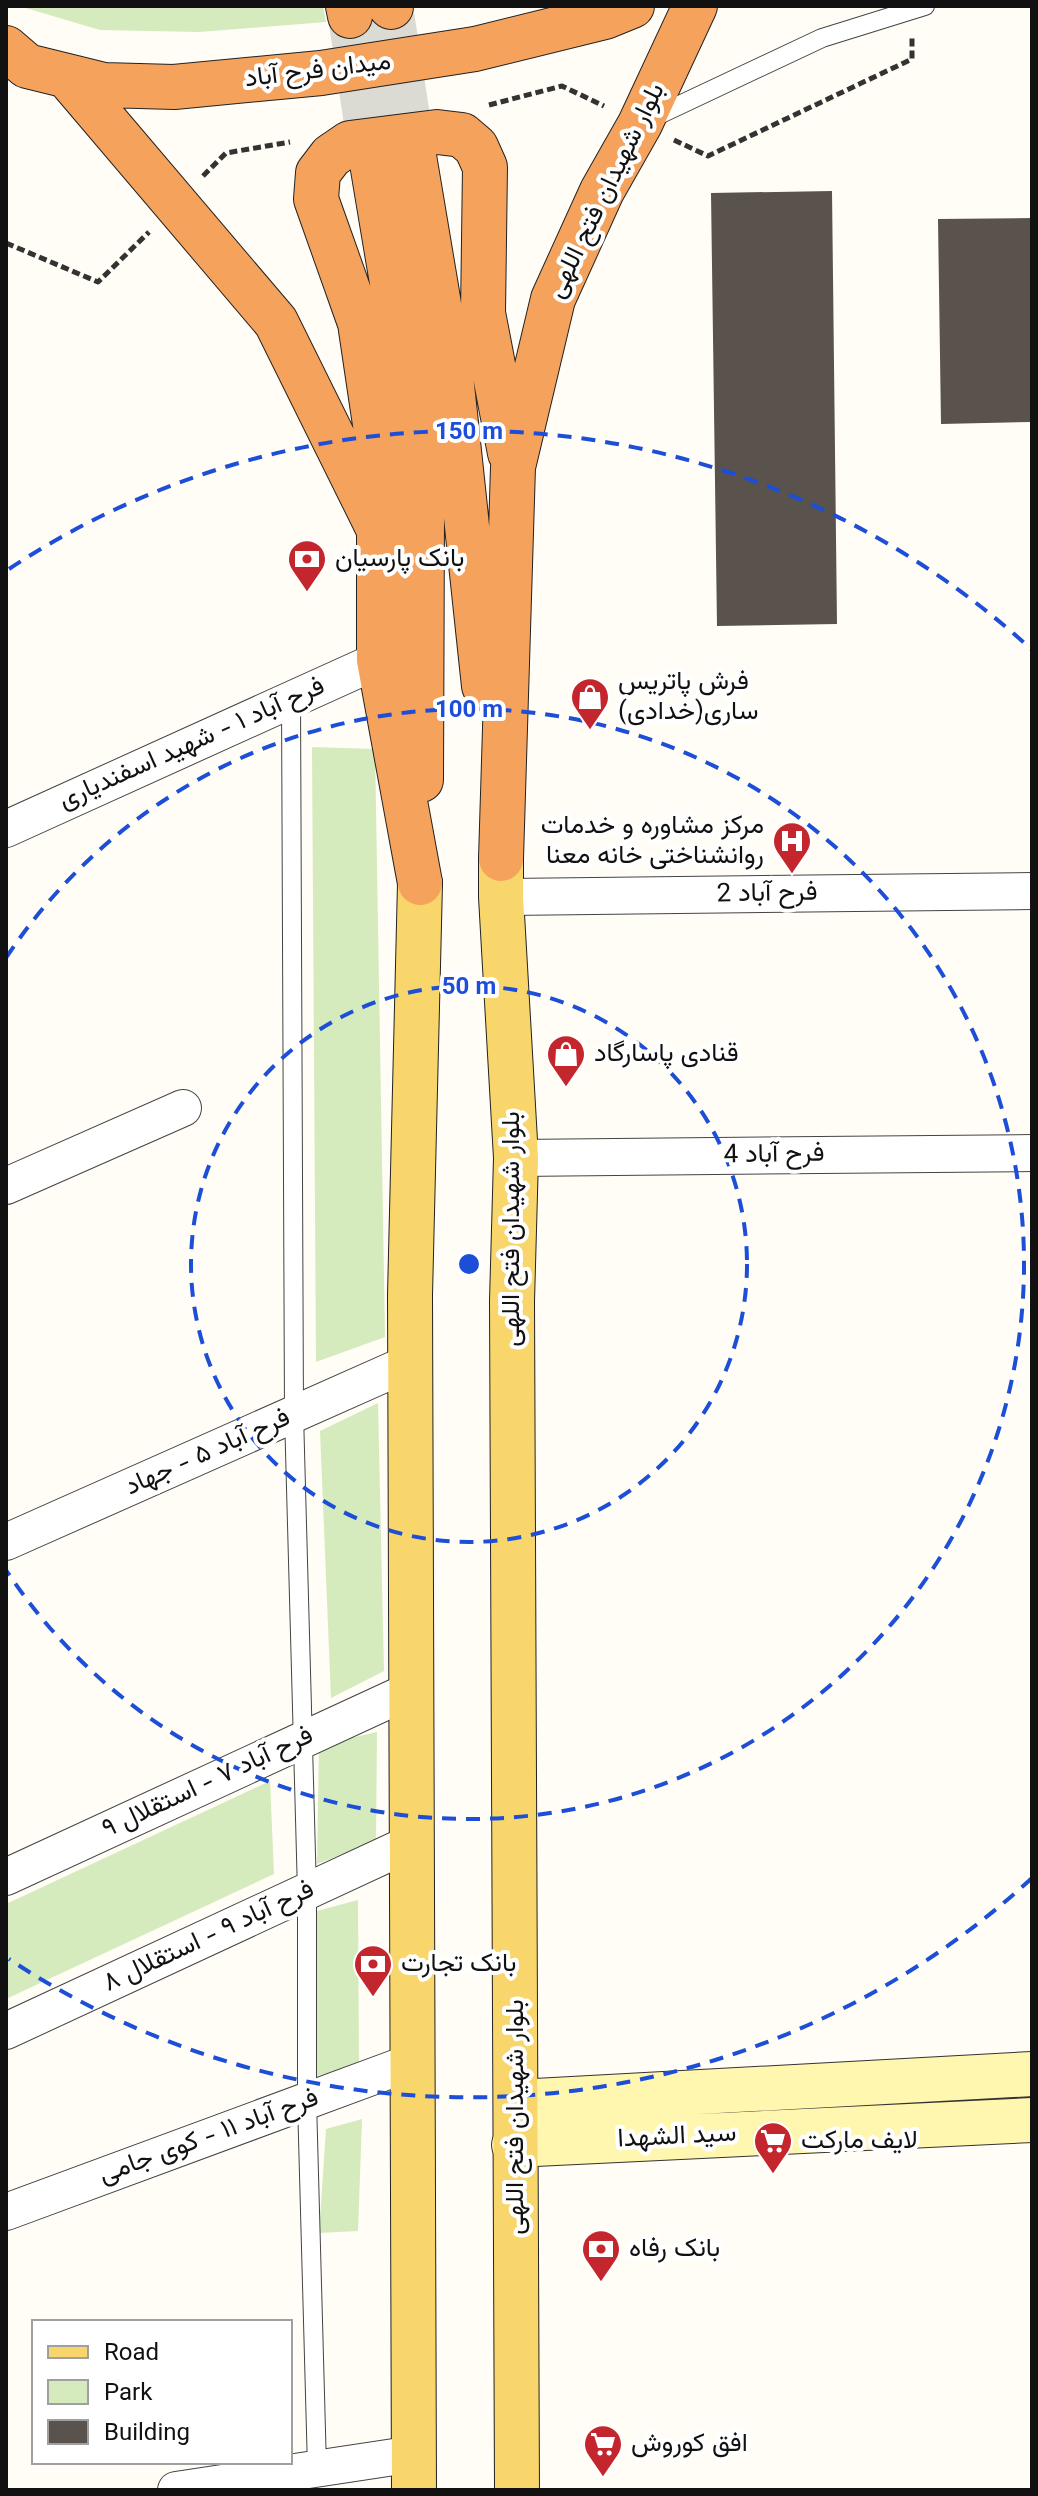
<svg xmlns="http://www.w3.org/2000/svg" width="1038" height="2496" viewBox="0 0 1038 2496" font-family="Georgia,Vazirmatn,serif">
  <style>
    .green { fill: #d5ebbd }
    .building { fill: #5a524d }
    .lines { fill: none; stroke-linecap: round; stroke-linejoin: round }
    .highway-tunnel { stroke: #dbdad3; stroke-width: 44; stroke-dasharray: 44 22; stroke-linecap: butt }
    .lane-casing { stroke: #444; stroke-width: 20 }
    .street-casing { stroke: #444; stroke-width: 38 }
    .secondary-casing { stroke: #333; stroke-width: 46 }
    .primary-casing { stroke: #222; stroke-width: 46 }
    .highway-casing { stroke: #222; stroke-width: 46 }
    .path { stroke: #333; stroke-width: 5; stroke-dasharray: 8 4; stroke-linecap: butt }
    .lane { stroke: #fff; stroke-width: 18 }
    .street { stroke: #fff; stroke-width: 36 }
    .secondary { stroke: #fff6b0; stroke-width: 44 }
    .primary { stroke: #f9d66b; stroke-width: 44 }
    .highway { stroke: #f5a25d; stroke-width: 44 }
    .ring { fill: none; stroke: #1d4ed8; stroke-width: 4; stroke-dasharray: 14 10 }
    .labels { text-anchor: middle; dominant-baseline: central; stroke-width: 8; stroke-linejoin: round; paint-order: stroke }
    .street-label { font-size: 26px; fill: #111; stroke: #fff }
    .poi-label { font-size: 26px; fill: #111; stroke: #fff; text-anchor: start }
    .centre { fill: #1d4ed8; stroke: #fff; stroke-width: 4 }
    .ring-label { font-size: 24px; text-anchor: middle; font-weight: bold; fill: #1d4ed8; stroke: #fff; stroke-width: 8; stroke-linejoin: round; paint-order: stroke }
  </style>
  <rect width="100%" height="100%" fill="#fffdf5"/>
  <!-- green -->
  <path class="green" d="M19 6H323L326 22 199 32 100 30Z
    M312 747 375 749 385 1337 316 1362Z
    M378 1403 384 1671 331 1698 320 1431Z
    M377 1732 376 1841 317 1864 319 1745Z
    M270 1781 274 1874 6 1999V1904Z
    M358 1900 359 2065 313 2077V1912Z
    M362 2119 358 2231 319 2233 326 2129Z"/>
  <!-- building -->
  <path class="building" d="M832 191 837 624 717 626 711 193Z
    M1032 218V422L941 424 938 219Z"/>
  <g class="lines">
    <!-- highway-tunnel -->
    <path class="highway-tunnel" d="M391 7 414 156
      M350 16 372 163"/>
    <defs>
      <path id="lane" d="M650 119 822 38 925 6
        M291 699 294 1414 307 1892V2101L317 2468"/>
      <path id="street" d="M6 829 379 660
        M501 897 1032 891
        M516 1158 1032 1153
        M6 1186 183 1108
        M6 1542 409 1363
        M6 1877 411 1690
        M6 2031 411 1843
        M6 2212 412 2062
        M176 2490 414 2454"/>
      <path id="secondary" d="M517 2102 1032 2074
        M514 2145 1032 2120"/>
      <path id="primary" d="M501 859V897L516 1158 512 1301 517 2490
        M414 2490 410 1295 420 883"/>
      <path id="highway" d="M348 6 350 16
        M390 6 391 7
        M6 48 27 66 104 85 174 87 321 73 475 49 605 17 632 6
        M67 76 276 322 379 530V660L420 883
        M414 156 451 376 484 686
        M372 163 409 384 422 516 421 780
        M379 521V451L360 323 316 199 318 173 331 156 350 143 437 132 462 135 476 147 485 167 483 313 510 453
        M501 859 513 467 553 299 602 191 640 124 695 6"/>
    </defs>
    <!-- lane casing -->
    <use href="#lane" class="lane-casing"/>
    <!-- street casing -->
    <use href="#street" class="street-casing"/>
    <!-- secondary casing -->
    <use href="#secondary" class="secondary-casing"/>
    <!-- primary casing -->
    <use href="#primary" class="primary-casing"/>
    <!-- highway casing -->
    <use href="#highway" class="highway-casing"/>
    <!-- path -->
    <path class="path" d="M489 105 562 86 604 106
      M674 140 708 156 912 59V36
      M203 176 226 153 290 142
      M6 243 98 282 149 232"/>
    <!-- lane -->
    <use href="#lane" class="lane"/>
    <!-- street -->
    <use href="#street" class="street"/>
    <!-- secondary -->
    <use href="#secondary" class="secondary"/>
    <!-- primary -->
    <use href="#primary" class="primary"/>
    <!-- highway -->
    <use href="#highway" class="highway"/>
  </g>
  <!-- distance rings -->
  <g class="ring">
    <circle cx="469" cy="1264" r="278"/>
    <path d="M6 958A555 555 0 1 1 6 1570"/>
    <path d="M1032 1878A833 833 0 0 1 9 1959M9 569A833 833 0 0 1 1032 650"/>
  </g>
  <!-- icons -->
  <defs>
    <symbol id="bank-pin" viewBox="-11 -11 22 30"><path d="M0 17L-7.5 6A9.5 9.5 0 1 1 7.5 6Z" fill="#c4262e" stroke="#fff"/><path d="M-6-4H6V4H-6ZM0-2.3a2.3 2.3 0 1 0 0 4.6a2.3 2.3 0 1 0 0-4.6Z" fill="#fff"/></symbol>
    <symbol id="shop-pin" viewBox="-11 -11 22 30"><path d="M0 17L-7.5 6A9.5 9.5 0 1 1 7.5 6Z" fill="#c4262e" stroke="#fff"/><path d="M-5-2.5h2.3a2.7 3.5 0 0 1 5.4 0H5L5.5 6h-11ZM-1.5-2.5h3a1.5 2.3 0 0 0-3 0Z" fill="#fff"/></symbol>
    <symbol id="hospital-pin" viewBox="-11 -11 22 30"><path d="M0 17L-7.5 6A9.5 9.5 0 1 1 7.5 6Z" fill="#c4262e" stroke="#fff"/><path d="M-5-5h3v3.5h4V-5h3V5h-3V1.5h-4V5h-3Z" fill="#fff"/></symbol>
    <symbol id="supermarket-pin" viewBox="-11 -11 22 30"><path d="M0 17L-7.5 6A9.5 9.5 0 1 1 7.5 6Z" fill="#c4262e" stroke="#fff"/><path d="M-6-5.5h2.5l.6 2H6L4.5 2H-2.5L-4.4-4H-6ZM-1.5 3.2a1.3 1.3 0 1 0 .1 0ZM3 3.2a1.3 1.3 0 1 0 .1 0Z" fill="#fff"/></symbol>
  </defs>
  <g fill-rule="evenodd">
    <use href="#bank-pin" x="285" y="537" width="44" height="60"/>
    <use href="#shop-pin" x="568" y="675" width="44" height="60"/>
    <use href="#hospital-pin" x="770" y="819" width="44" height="60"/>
    <use href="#shop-pin" x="544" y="1032" width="44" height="60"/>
    <use href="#bank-pin" x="351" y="1942" width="44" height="60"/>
    <use href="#supermarket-pin" x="751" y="2119" width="44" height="60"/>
    <use href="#bank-pin" x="579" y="2227" width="44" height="60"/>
    <use href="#supermarket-pin" x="581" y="2422" width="44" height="60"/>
  </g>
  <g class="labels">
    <!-- street labels -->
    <g class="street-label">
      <text transform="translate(318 71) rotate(-7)">میدان فرح آباد</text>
      <text transform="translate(607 191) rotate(-64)">بلوار شهیدان فتح اللهی</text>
      <text transform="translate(192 744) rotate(-24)">فرح آباد ۱ - شهید اسفندیاری</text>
      <text transform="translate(767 894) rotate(-1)">فرح آباد 2</text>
      <text transform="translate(774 1155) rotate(-1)">فرح آباد 4</text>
      <text transform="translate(512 1229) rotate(-90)">بلوار شهیدان فتح اللهی</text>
      <text transform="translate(208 1453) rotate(-24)">فرح آباد ۵ - جهاد</text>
      <text transform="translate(208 1783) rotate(-25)">فرح آباد ۷ - استقلال ۹</text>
      <text transform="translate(209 1937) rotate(-25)">فرح آباد ۹ - استقلال ۸</text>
      <text transform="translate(516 2117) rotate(-90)">بلوار شهیدان فتح اللهی</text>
      <text transform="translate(209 2137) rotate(-20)">فرح آباد ۱۱ - کوی جامی</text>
      <text transform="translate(677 2137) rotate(-3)">سید الشهدا</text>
    </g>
    <!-- poi labels -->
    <g class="poi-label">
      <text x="335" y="559">بانک پارسیان</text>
      <text x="618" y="682">فرش پاتریس<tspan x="618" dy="30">(خدادی)ساری</tspan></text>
      <text x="764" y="826" text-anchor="end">مرکز مشاوره و خدمات<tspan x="764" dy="30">روانشناختی خانه معنا</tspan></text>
      <text x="594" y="1054">قنادی پاسارگاد</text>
      <text x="401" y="1964">بانک تجارت</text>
      <text x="801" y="2141">لایف مارکت</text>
      <text x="629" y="2249">بانک رفاه</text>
      <text x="631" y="2444">افق کوروش</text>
    </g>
  </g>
  <circle cx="469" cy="1264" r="12" class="centre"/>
  <g class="ring-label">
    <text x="469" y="439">150 m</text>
    <text x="469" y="717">100 m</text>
    <text x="469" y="994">50 m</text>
  </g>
  <!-- border -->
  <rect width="1038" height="2496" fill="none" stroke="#111111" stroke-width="16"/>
  <!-- legend -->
  <rect x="32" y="2320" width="260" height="144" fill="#ffffff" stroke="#a0a0a0" stroke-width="2"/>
  <rect x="48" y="2346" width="40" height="12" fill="#f9d66b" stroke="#a0a0a0" stroke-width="2"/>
  <text x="104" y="2360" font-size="24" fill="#111111">Road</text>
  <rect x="48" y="2380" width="40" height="24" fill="#d5ebbd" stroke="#a0a0a0" stroke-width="2"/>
  <text x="104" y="2400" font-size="24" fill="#111111">Park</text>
  <rect x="48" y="2420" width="40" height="24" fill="#5a524d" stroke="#a0a0a0" stroke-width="2"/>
  <text x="104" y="2440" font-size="24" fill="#111111">Building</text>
</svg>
